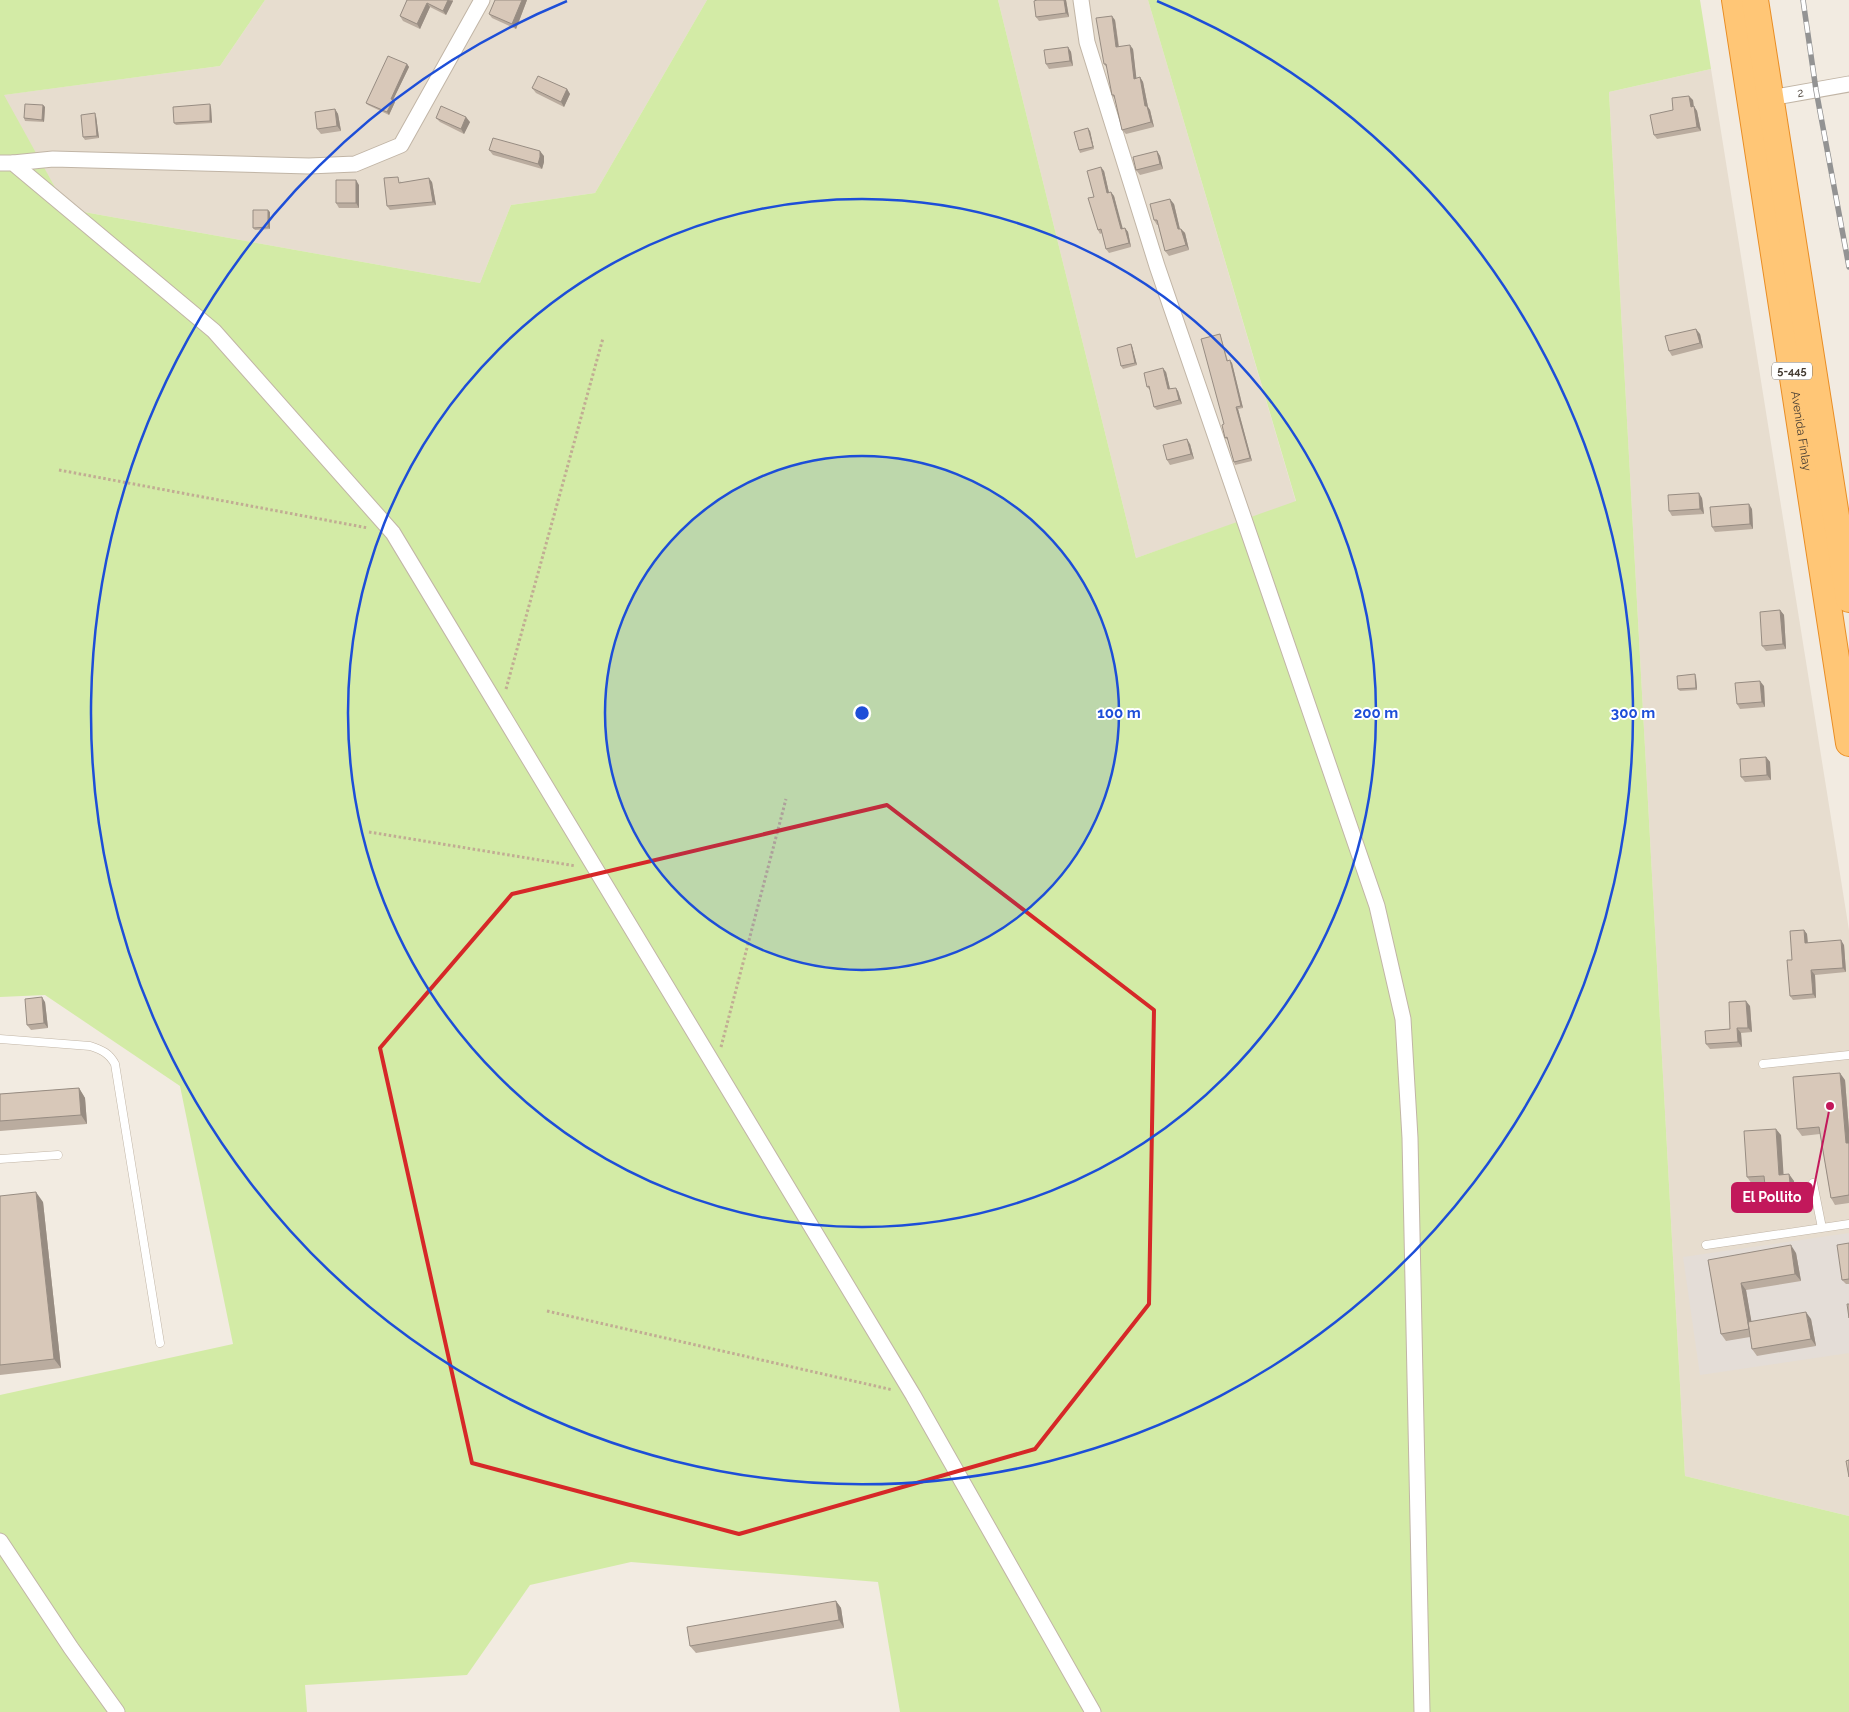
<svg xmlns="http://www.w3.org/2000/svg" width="1849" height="1712" viewBox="0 0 1849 1712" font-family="Raleway,sans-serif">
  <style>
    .residential { fill: #e7ddcf }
    .industrial { fill: #e4ddd7 }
    .green { fill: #d3eba6 }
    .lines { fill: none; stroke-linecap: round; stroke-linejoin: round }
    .service-casing { stroke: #c1b5a6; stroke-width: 9 }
    .minor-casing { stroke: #c1b5a6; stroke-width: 17 }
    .trunk-casing { stroke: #e98d24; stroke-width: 28 }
    .path { stroke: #c1ac93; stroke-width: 3; stroke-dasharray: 2.5 2.5; stroke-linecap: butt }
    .service { stroke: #fff; stroke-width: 8 }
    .minor { stroke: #fff; stroke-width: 15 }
    .trunk { stroke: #ffc676; stroke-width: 26 }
    .rail-casing { stroke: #939393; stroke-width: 5.5 }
    .rail { stroke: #fff; stroke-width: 4; stroke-dasharray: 11; stroke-linecap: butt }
    .wall { fill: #baac9f }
    .shaded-wall { fill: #978c82 }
    .building { fill: #d8c8b9; stroke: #978c82 }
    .marked { fill: none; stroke: #d62828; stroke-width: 4; stroke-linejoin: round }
    .ring { fill: none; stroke: #1d4ed8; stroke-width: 2.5 }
    .labels { text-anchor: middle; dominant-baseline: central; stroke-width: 4; stroke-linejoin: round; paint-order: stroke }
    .shield { fill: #fff; stroke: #7c7670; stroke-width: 1 }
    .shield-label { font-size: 11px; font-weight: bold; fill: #443b32 }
    .street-label { font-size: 12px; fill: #443b32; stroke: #fff }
    .centre { fill: #1d4ed8; stroke: #fff; stroke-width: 2.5 }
    .ring-label { font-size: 15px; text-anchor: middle; font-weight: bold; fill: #1d4ed8; stroke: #fff; stroke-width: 4; stroke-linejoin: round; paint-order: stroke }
    .leader { fill: none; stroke: #c2185b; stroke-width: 2 }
    .callout-dot { fill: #c2185b; stroke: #fff; stroke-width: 2 }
    .callout { fill: #c2185b; stroke: #c2185b; stroke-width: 2 }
    .callout-label { font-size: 14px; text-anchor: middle; font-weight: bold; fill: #fff }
  </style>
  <rect width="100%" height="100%" fill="#f2ebe1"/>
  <!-- residential -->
  <path class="residential" d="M265 0H707L595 193 511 205 480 283 67 209 3 95 220 66Z
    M998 0H1148L1296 502 1136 558Z
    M1711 69 1849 930V1516L1685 1476 1609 92Z"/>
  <!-- industrial -->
  <path class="industrial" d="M1849 1233V1353L1700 1375 1683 1257Z"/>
  <!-- green -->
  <path class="green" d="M0 0H265L220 66 4 95 67 209 480 283 511 205 595 193 707 0H998L1136 558 1296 501 1148 0H1700L1711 69 1609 92 1685 1476 1849 1516V1712H900L878 1582 631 1562 530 1585 467 1675 305 1685 307 1712H0V1395L233 1344 180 1086 45 995 0 997Z"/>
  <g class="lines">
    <defs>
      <path id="service" d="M0 1039 90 1046C102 1050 109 1053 115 1064L160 1343
        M1763 1064 1849 1055
        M0 1159 58 1155
        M1813 1183 1822 1228
        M1706 1245 1849 1224"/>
      <g id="minor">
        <path d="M1081 0 1087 42 1157 266 1377 906 1403 1019 1410 1138 1422 1712"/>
        <path id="s1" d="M1765 99 1849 84"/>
        <path d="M0 163H13L214 331 393 533 913 1395 1093 1712"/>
        <path d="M13 163 53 159 309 166 355 164 401 145 482 0"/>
        <path d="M0 1541 71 1648 117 1712"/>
      </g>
      <g id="trunk">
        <path id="s2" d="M1735 0 1849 743"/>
        <path d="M1755 0 1849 599"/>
      </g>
    </defs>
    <!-- service casing -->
    <use href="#service" class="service-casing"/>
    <!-- minor casing -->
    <use href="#minor" class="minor-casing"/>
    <!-- trunk casing -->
    <use href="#trunk" class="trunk-casing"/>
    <!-- path -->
    <path class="path" d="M59 470 368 528
      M506 689 603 338
      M369 832 576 866
      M721 1047 786 799
      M547 1311 893 1390"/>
    <!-- service -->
    <use href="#service" class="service"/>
    <!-- minor -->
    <use href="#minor" class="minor"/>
    <!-- trunk -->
    <use href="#trunk" class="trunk"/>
    <defs>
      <path id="rail" d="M1803 0 1816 90 1849 267"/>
    </defs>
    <!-- rail casing -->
    <use href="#rail" class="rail-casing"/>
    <!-- rail -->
    <use href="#rail" class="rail"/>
  </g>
  <!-- wall -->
  <path class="wall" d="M407 0H453V1L446 15 430 7 420 29 403 21 400 16Z
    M527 0 516 29 492 18 489 14Z
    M1066 0 1069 17 1039 21 1036 17Z
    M1115 20 1119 46 1133 49 1136 78 1140 77 1143 82 1148 107 1150 110 1154 127 1126 134 1122 130 1115 99 1112 95 1107 68 1104 64Z
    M1068 47 1071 52 1073 66 1049 69 1046 64Z
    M407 64 409 67 393 100 395 102 389 115 368 105 366 103Z
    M532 88 567 89 570 94 564 107 536 93Z
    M1693 100 1694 107 1697 111 1701 131 1657 139 1654 135 1673 110Z
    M43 105 45 107 44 122 25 121 24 118Z
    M211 107 212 123 176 125 174 123Z
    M335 109 338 114 341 131 321 134 317 129Z
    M96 116 99 138 85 140 83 137Z
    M436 118 470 122 464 134 440 122Z
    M1090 131 1094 149 1080 153 1079 150Z
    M489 150 544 156V162L542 169 493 155Z
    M1157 151 1160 156 1163 169 1140 175 1136 170Z
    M1104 171 1109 193 1114 196 1122 229 1125 228 1128 232 1131 247 1109 253 1106 249 1102 233 1100 234 1098 230 1094 197Z
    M401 181V183L432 182 436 205 390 210 387 206Z
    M359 185V208H339L336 203Z
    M1174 204 1180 229H1181L1185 233 1189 250 1169 256 1165 251 1158 225H1157L1154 220Z
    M270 212V229L255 230 253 228Z
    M1700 334 1703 348 1672 356 1669 351Z
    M1221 337 1228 361 1232 363 1243 408 1238 409 1252 461 1235 465 1234 462 1228 440 1225 438 1224 424Z
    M1131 344 1132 346 1137 365 1123 369 1121 366Z
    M1166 372 1170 389 1178 391 1182 404 1157 410 1154 407 1150 390 1147 387Z
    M1190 444 1194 459 1170 465 1167 460Z
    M1702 498 1704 514 1672 516 1669 511Z
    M1752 509 1753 529 1715 532 1712 527Z
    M1780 610 1784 615 1786 649 1766 651 1762 646Z
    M1696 677 1697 690 1680 691 1678 689Z
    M1764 686 1765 707 1740 709 1737 704Z
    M1766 757 1770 762 1771 780 1745 782 1741 777Z
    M1804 930 1807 934 1808 943 1844 945 1846 972 1815 975 1816 998 1793 1000 1790 996 1792 960Z
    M45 1002 48 1028 31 1030 27 1025Z
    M1750 1006 1752 1032 1741 1033 1742 1047 1710 1049 1706 1044 1730 1029Z
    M1845 1080 1849 1130V1203L1835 1205 1831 1198 1820 1134 1802 1136 1797 1129Z
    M79 1088 85 1098 87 1124 0 1131V1094Z
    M1781 1135 1783 1174 1794 1181 1795 1199 1770 1201 1766 1194 1765 1183 1752 1184 1747 1177Z
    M0 1196 43 1202 61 1368 0 1375Z
    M1849 1243V1284H1846L1842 1280Z
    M1796 1253 1801 1281 1746 1290 1751 1321 1811 1319 1816 1346 1757 1356 1752 1349 1750 1337 1726 1341 1721 1334 1708 1260Z
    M836 1601 841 1608 844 1628 696 1653 690 1646Z"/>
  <!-- shaded-wall -->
  <path class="shaded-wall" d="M448 0 453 1 446 15 443 11Z
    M522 0H527L516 29 512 24Z
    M1064 0H1066L1069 17 1066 13Z
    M427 3 430 7 420 29 417 24Z
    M1112 16 1115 20 1119 51 1116 47Z
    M1130 45 1133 49 1137 83 1134 79Z
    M1068 47 1071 52 1073 66 1070 61Z
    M407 64 409 67 393 100 395 102 389 115 387 112 391 99Z
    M1140 77 1143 82 1148 107 1150 110 1154 127 1151 122 1145 106Z
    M567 89 570 94 564 107 561 102Z
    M1689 96 1693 100 1694 111 1691 107Z
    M210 104 211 107 212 123 210 121Z
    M43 105 45 107 44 122 42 120Z
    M1694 106 1697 111 1701 131 1697 127Z
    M335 109 338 114 341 131 337 126Z
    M95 113 96 116 99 138 97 136Z
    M466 117 470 122 464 134 461 129Z
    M1088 128 1090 131 1094 149 1093 147Z
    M540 151 544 156V162L542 169 538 164Z
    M1157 151 1160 156 1163 169 1160 164Z
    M1101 167 1104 171 1110 197 1107 193Z
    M429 178 432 182 436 205 433 202Z
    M356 180 359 185V208L356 203Z
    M1111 192 1114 196 1124 233 1121 229Z
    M1170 199 1174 204 1181 234 1178 229Z
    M268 210 270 212V229L268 227Z
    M1125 228 1128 232 1131 247 1129 243Z
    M1181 229 1185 233 1189 250 1186 245Z
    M1696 329 1700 334 1703 348 1700 343Z
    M1131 344 1132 346 1137 365 1135 363Z
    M1230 360 1232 363 1243 408 1241 406Z
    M1163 368 1166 372 1171 393 1168 389Z
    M1176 388 1178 391 1182 404 1179 400Z
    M1236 407 1238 409 1252 461 1250 458Z
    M1187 439 1190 444 1194 459 1191 454Z
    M1699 493 1702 498 1704 514 1700 509Z
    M1749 504 1752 509 1753 529 1750 524Z
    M1780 610 1784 615 1786 649 1783 644Z
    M1695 674 1696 677 1697 690 1696 688Z
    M1760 681 1764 686 1765 707 1762 702Z
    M1766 757 1770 762 1771 780 1767 775Z
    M1804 930 1807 934 1808 948 1805 943Z
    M1841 940 1844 945 1846 972 1843 968Z
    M1811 970 1815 975 1816 998 1813 994Z
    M42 997 45 1002 48 1028 44 1023Z
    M1746 1001 1750 1006 1752 1032 1748 1028Z
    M1737 1028 1741 1033 1742 1047 1738 1042Z
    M1840 1073 1845 1080 1849 1130V1148L1846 1143Z
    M79 1088 85 1098 87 1124 81 1115Z
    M1776 1129 1781 1135 1784 1181 1779 1175Z
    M1789 1174 1794 1181 1795 1199 1791 1192Z
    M36 1192 43 1202 61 1368 54 1359Z
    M1791 1245 1796 1253 1801 1281 1795 1274Z
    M1741 1283 1746 1290 1754 1336 1749 1329Z
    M1806 1312 1811 1319 1816 1346 1811 1339Z
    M836 1601 841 1608 844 1628 839 1620Z"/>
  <!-- building -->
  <path class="building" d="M407 0H448L443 11 427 3 417 24 400 16Z
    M495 0H522L512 24 489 14Z
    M1037 0H1064L1066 13 1036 17 1034 1Z
    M1112 16 1116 47 1130 45 1134 79 1140 77 1145 106H1147L1151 122 1122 130 1114 95H1112L1106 64H1104L1096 18Z
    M1068 47 1070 61 1046 64 1044 50Z
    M388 56 407 64 391 99 393 100 387 112 366 103Z
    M538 76 567 89 561 102 532 88Z
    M1689 96 1691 107 1694 106 1697 127 1654 135 1650 115 1673 110 1672 98Z
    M25 104 43 105 42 120 24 118Z
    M210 104V121L174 123 173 107Z
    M441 106 466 117 461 129 436 118Z
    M335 109 337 126 317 129 315 112Z
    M95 113 97 136 83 137 81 115Z
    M1088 128 1093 147 1079 150 1074 132Z
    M493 138 540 151V157L538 164 489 150Z
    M1157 151 1160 164 1136 170 1133 157Z
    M1101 167 1107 193 1111 192 1121 229 1125 228 1129 243 1106 249 1101 229 1098 230 1088 198 1094 197 1087 171Z
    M398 177 399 183 429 178 433 202 387 206 384 178Z
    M336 180H356V203H336Z
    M1170 199 1178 229H1181L1186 245 1165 251 1157 220H1154L1150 204Z
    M253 210H268V227L253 228Z
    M1696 329 1700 343 1669 351 1665 336Z
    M1220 334 1227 361 1230 360 1241 406 1236 407 1250 458 1234 462 1227 437 1225 438 1222 425 1224 424 1201 339Z
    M1131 344 1135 363 1121 366 1117 348Z
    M1163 368 1168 389 1176 388 1179 400 1154 407 1149 386 1147 387 1144 373Z
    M1187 439 1191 454 1167 460 1163 445Z
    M1699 493 1700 509 1669 511 1668 495Z
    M1749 504 1750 524 1712 527 1710 507Z
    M1780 610 1783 644 1762 646 1760 612Z
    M1695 674 1696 688 1678 689 1677 676Z
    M1760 681 1762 702 1737 704 1735 683Z
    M1766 757 1767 775 1741 777 1740 759Z
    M1804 930 1805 943 1841 940 1843 968 1811 970 1813 994 1790 996 1787 960H1792L1790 931Z
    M42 997 44 1023 27 1025 25 999Z
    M1746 1001 1748 1028H1737L1738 1042 1706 1044 1705 1031 1730 1029 1729 1002Z
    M1840 1073 1846 1143H1849V1195L1831 1198 1819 1127 1797 1129 1793 1077Z
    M79 1088 81 1115 0 1121V1094Z
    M1776 1129 1779 1175 1789 1174 1791 1192 1766 1194 1764 1176 1747 1177 1744 1131Z
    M36 1192 54 1359 0 1365V1196Z
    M1849 1243V1279L1842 1280 1837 1245Z
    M1791 1245 1795 1274 1741 1283 1749 1329 1721 1334 1708 1260Z
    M1847 1304H1849V1318Z
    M1806 1312 1811 1339 1752 1349 1748 1322Z
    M1849 1460V1477L1846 1461Z
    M836 1601 839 1620 690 1646 687 1627Z"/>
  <!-- marked area -->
  <path class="marked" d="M887 805 1154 1010 1149 1304 1035 1449 739 1534 472 1463 380 1048 512 894Z"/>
  <!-- distance rings -->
  <circle cx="862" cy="713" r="257" fill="#1d4ed8" fill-opacity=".12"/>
  <g class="ring">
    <circle cx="862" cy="713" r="257"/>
    <circle cx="862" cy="713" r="514"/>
    <path d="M1157 1A771 771 0 1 1 567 1"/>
  </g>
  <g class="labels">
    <!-- shield labels -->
    <rect class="shield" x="1772" y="362.5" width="40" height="17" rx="4"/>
    <g class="shield-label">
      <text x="1792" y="371">5-445</text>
    </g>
    <!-- street labels -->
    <g class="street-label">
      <text stroke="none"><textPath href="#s1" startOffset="36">2</textPath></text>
      <text stroke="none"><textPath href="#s2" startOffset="436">Avenida Finlay</textPath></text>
    </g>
  </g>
  <circle cx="862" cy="713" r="8" class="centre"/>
  <g class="ring-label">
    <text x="1119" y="718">100 m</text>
    <text x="1376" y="718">200 m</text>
    <text x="1633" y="718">300 m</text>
  </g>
  <!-- callouts -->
  <path class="leader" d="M1830 1106L1812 1197"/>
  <circle class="callout-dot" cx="1830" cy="1106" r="5"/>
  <rect class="callout" x="1732" y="1183" width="80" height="29" rx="5"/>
  <g class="callout-label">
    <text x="1772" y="1202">El Pollito</text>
  </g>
</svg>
